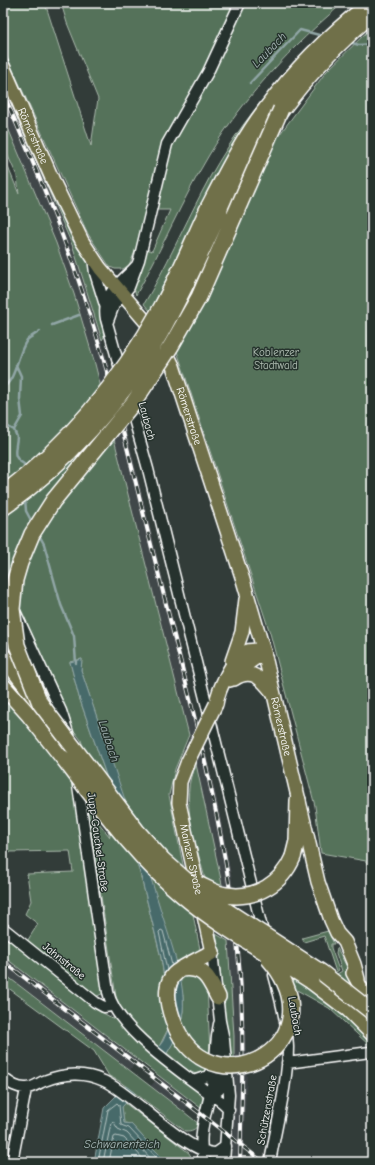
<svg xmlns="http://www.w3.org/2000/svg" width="375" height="1165" viewBox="0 0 375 1165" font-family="'Comic Neue',sans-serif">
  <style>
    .built { fill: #404648 }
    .green { fill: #54725a; stroke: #aab8ac; fill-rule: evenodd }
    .water { fill: #476b6a; stroke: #91a6a6 }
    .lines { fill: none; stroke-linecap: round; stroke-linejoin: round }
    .shore { stroke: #b5c4c3; stroke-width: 1 }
    .stream { stroke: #91a6a6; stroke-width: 2.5 }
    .minor-casing { stroke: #fff; stroke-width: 13 }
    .major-casing { stroke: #fff; stroke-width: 16 }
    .highway-casing { stroke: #fff; stroke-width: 18 }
    .minor { stroke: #26332d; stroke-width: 10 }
    .major { stroke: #70704a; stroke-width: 13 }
    .highway { stroke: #70704a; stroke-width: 15 }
    .rail-casing { stroke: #fff; stroke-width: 4 }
    .rail { stroke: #26332d; stroke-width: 2.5; stroke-dasharray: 8; stroke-linecap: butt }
    .major-bridge-casing { stroke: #fff; stroke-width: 16; stroke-linecap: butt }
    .highway-bridge-casing { stroke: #fff; stroke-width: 18; stroke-linecap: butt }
    .major-bridge { stroke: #70704a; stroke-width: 13 }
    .highway-bridge { stroke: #70704a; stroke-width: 15 }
    .labels { text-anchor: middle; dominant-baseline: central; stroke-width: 3; stroke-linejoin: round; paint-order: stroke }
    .street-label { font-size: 11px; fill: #fff; stroke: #26332d }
    .park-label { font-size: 11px; fill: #b2c0b5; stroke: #26332d }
    .water-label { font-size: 12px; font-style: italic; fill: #acbcbc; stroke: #26332d }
  </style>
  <rect width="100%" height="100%" fill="#323c39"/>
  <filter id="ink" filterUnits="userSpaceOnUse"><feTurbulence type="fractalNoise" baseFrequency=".025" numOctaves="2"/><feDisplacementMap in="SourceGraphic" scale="8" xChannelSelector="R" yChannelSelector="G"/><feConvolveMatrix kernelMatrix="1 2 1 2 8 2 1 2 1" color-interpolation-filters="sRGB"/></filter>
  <g filter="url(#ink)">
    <!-- built -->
    <path class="built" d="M3 85 73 247 91 301 121 408 217 799 232 879 243 973 247 1073 243 1158 248 1162H231L233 1110 232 1073H235L228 934 223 889 196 764 95 364 74 294 56 243 3 116Z
      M3 956 138 1060 130 1070 3 973Z
      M159 1076 192 1102 184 1112 151 1086Z"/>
    <!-- green -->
    <path class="green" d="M3 3H45L91 146 98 99 67 23 61 3H343C292 46 244 97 209 155 182 200 162 249 136 295L134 288 146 249 152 251 170 210H154L129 265 123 269H115L110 267 88 234 3 48Z
      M372 27V307C366 331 368 354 372 378V878L366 861 321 853 315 806 270 633 176 348 274 142 326 72Z
      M3 80 73 241 93 270 104 337 102 340 73 247 3 85Z
      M273 87C221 155 190 235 150 311L144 304C166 267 183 228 203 190 222 153 246 119 273 87Z
      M3 116 56 243 74 294 95 364 189 735 175 769 169 795 207 984 210 1054 197 1062 207 1068 206 1071 198 1075 189 1071 167 1053 179 1032 183 1011V996L158 902 81 670 82 659 70 662 79 697 140 873 161 958 171 1023 159 1047C143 1032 123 1018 116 997L90 822 80 823 104 993 95 997 26 943 38 924 25 914 31 901 27 874 73 872 70 851 8 852 3 844V155L19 194 17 176 3 145ZM75 732 81 740 110 837 87 808Z
      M196 764 223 889 206 882C197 847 178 797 196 764Z
      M328 931 334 944H331V948L339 970 336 972 324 936 304 942 302 938Z
      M3 934 103 1013 116 1020 139 1045 163 1065 200 1092 203 1099 202 1109 3 956Z
      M216 934 228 941 234 1036V1060H230Z
      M337 948 361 994 337 976V974L342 971 336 953Z
      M3 973 184 1112 199 1124C195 1130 192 1131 185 1131L119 1081 109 1076 94 1051 3 984Z
      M291 978H294C319 991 353 1019 372 1041V1047L359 1048 370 1046 329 1008 295 989Z
      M125 1103 189 1153 194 1162H166L131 1124 124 1123 122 1107Z"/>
    <!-- water -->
    <path class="water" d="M82 659 81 670C108 751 137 832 162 914 170 940 186 984 183 1011 181 1031 172 1047 160 1063L152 1056 163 1041 171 1023 161 957 140 873 79 697 70 662Z
      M126 1086 135 1093 122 1107 124 1123 131 1124 166 1162H94L104 1108Z"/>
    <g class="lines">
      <!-- shore -->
      <path class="shore" d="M167 970 159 932 161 930 163 931 172 965
        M98 1162 108 1110 117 1103 119 1105 121 1125 129 1128 161 1162
        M103 1162 111 1123 113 1121 118 1129 127 1133 154 1162
        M109 1162 114 1137 116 1136 124 1138 146 1162"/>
      <!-- stream -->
      <path class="stream" d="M349 42 359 45 372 44
        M250 83 300 30 323 36
        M52 325 79 315
        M3 388C17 378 17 354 27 340 30 337 36 334 40 331
        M3 424 14 430 17 437C16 450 11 457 24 464V469
        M14 430 22 416 20 399 21 376 16 365
        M25 498 26 511 33 524
        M38 533 44 544 61 605 74 636 76 663"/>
      <defs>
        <path id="minor" d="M93 258 95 273 105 305
          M136 266C121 283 101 293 106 319L148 469 264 936
          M108 321 114 305 129 287 139 260 167 144 208 72 240 3
          M3 585 61 711 70 739
          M77 779 108 992C116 1028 177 1069 206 1091 214 1098 223 1100 229 1110
          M3 928 95 1002 104 1007 112 1006
          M212 952 220 1021 224 1040 229 1095 224 1162
          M287 1063 370 1052
          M3 1078C10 1083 16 1088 25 1088 31 1089 39 1083 44 1081 64 1073 85 1072 104 1081 133 1094 187 1154 216 1153L226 1146
          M193 1081 208 1076 214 1066
          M211 1095 219 1090 225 1070
          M12 1162 26 1089
          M205 1162C195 1136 209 1106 213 1080 216 1061 215 1042 219 1024
          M270 1162C276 1127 288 1082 288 1047 287 1023 280 998 274 975"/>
        <g id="major">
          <path id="s1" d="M3 66 54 183 82 241 100 268 159 337 173 366 243 580 264 652 318 882 331 920 337 933 345 942 354 964 358 979"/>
          <path d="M232 661 242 632 246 599"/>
          <path d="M234 679C252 667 262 679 273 693"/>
          <path d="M230 680 239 670 264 652"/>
          <path d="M216 704C218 690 233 658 245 652 252 649 258 650 264 652"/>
          <path id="s2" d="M188 761 180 782 179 803 212 952"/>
          <path d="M353 973 372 1008"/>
        </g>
        <path id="highway" d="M209 206C226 173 243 139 266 109 295 69 331 34 370 3
          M220 212C257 135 307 69 372 14
          M3 656 37 700
          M3 686 29 715 63 758
          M293 857 297 841 298 800
          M181 969C205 966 209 979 218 997
          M311 981 348 1009 372 1033
          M177 1030C170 1014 160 985 177 972 188 964 201 959 212 952"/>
      </defs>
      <!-- minor casing -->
      <use href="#minor" class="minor-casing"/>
      <!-- major casing -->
      <use href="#major" class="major-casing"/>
      <!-- highway casing -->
      <use href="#highway" class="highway-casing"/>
      <!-- minor -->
      <use href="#minor" class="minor"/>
      <!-- major -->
      <use href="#major" class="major"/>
      <!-- highway -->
      <use href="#highway" class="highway"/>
      <defs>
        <path id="rail" d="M3 93C35 166 66 239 90 315 117 399 136 486 158 572 189 697 225 823 238 952 245 1022 242 1092 240 1162
          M3 961 263 1162"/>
      </defs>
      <!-- rail casing -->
      <use href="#rail" class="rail-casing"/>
      <!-- rail -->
      <use href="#rail" class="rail"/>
      <defs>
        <path id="major-bridge" d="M188 761 216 704"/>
        <path id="highway-bridge" d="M281 109 199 297 171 346 134 402 53 501 32 534 20 563 15 580 12 609 17 645 40 703 137 831 163 860 204 896 321 972 372 1012
          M3 494C69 444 121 380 161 308 179 275 193 240 209 206
          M3 508C66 463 122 402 160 334 182 295 201 253 220 212
          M63 758C100 806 135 856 182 895 221 928 268 953 311 981
          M198 884C207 888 216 894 226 895 256 900 282 883 293 857
          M177 1030C218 1111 341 1041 268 958"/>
      </defs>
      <!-- major-bridge casing -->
      <use href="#major-bridge" class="major-bridge-casing"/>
      <!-- highway-bridge casing -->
      <use href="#highway-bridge" class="highway-bridge-casing"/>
      <!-- major-bridge -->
      <use href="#major-bridge" class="major-bridge"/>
      <!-- highway-bridge -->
      <use href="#highway-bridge" class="highway-bridge"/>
    </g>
  </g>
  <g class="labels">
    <!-- street labels -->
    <g class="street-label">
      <text stroke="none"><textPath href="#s1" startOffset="76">Römerstraße</textPath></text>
      <text stroke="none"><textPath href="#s1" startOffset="400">Römerstraße</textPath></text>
      <text transform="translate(147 421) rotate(75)">Laubach</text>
      <text stroke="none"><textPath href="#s1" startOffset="724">Römerstraße</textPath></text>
      <text transform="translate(98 842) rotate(82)">Jupp-Gauchel-Straße</text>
      <text stroke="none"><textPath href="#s2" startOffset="101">Mainzer Straße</textPath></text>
      <text transform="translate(64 961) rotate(39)">Jahnstraße</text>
      <text transform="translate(295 1016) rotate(80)">Laubach</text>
      <text transform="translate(267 1110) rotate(-80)">Schützenstraße</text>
    </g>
    <!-- park labels -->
    <g class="park-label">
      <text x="276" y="352">Koblenzer<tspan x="276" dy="13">Stadtwald</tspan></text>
    </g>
    <!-- water labels -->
    <g class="water-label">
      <text transform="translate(269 50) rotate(-46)">Laubach</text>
      <text transform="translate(109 741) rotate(72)">Laubach</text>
      <text x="122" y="1144">Schwanenteich</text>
    </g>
  </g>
  <!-- margin -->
  <rect width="375" height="1165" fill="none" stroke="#26332d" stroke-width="16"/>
  <rect x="8" y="8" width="359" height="1149" fill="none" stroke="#fff" stroke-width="1.5" filter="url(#ink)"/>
</svg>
